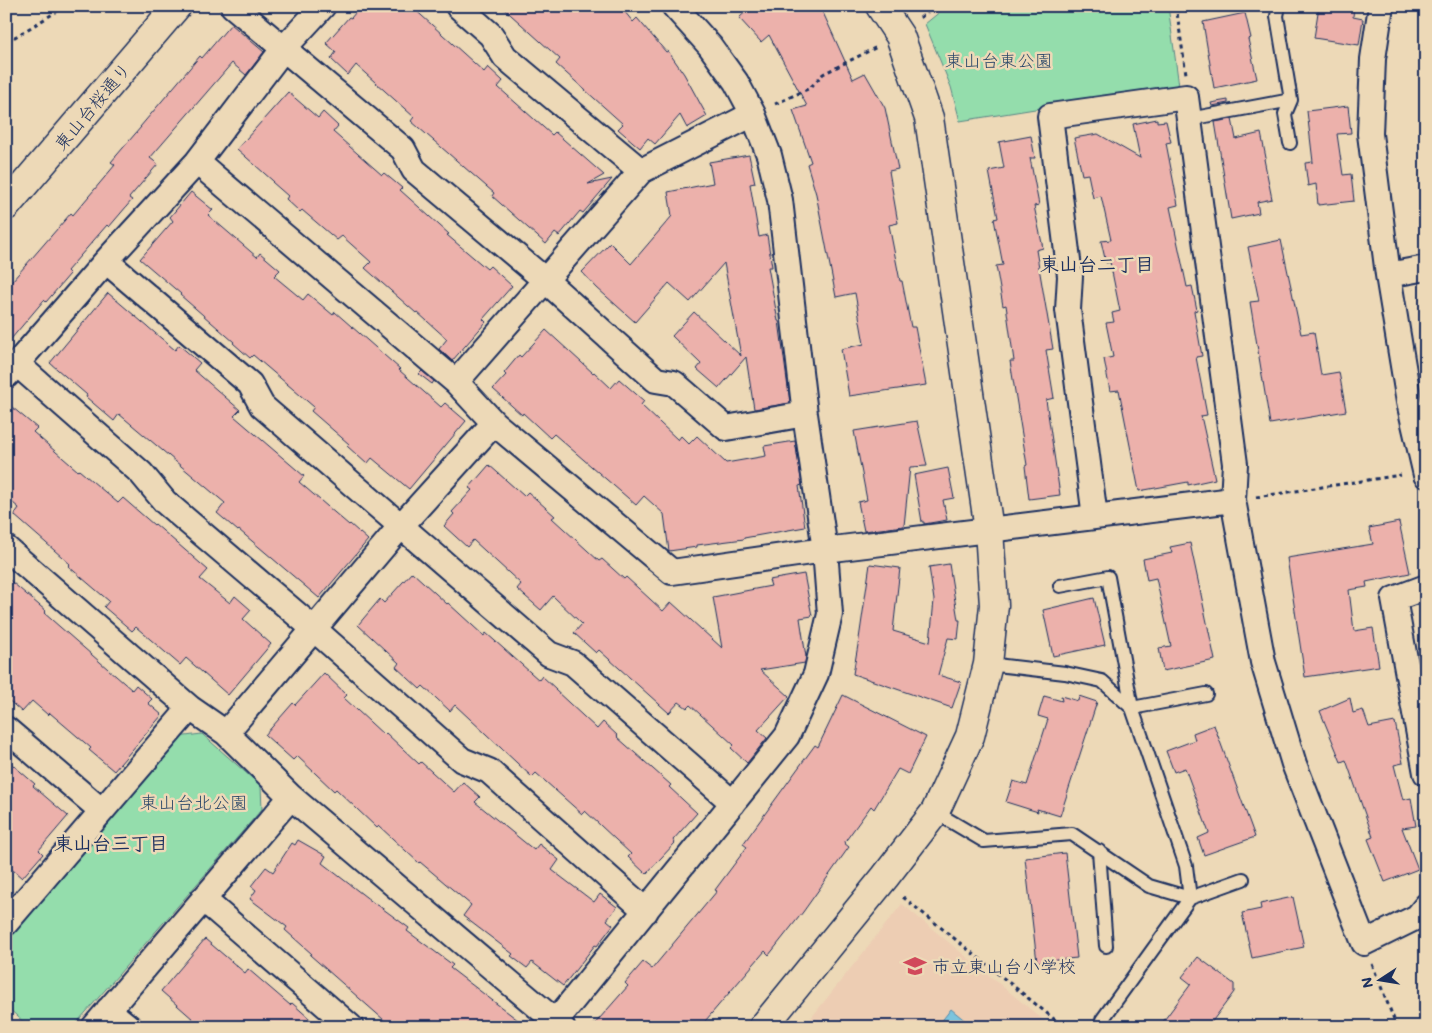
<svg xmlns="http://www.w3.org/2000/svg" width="1432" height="1033" viewBox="0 0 1432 1033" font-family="Mali,'Klee One',sans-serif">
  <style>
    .built { fill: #edcdb3 }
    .green { fill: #94ddac; stroke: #588685 }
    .water { fill: #7cc4dd; stroke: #58a }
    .building { fill: #ecb1ab; stroke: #1b2f5e }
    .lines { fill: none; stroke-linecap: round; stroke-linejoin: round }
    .lane-casing { stroke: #1b2f5e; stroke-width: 16 }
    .street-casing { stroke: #1b2f5e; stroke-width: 28 }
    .secondary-casing { stroke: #1b2f5e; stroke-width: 31 }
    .path { stroke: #1b2f5e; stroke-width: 3; stroke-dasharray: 4 4; stroke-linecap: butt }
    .lane { stroke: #edd9b7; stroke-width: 12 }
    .street { stroke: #edd9b7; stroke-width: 24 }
    .secondary { stroke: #edd9b7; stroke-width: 28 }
    .labels { text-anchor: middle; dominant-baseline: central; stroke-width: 5; stroke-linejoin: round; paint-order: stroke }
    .park-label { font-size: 18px; fill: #2d496a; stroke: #edd9b7 }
    .street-label { font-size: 18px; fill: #1b2f5e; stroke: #edd9b7 }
    .poi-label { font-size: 18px; fill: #1b2f5e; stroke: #edd9b7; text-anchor: start }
    .neighbourhood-label { font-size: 19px; font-weight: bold; fill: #1b2f5e; stroke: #edd9b7 }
  </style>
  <rect width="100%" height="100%" fill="#edd9b7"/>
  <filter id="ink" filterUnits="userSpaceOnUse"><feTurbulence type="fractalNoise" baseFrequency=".02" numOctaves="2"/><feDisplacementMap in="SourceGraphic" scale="10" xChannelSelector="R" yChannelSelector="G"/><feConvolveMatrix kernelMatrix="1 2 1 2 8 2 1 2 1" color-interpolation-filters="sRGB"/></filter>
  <g filter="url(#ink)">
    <!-- built -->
    <path class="built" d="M902 904 1052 1027H804Z"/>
    <!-- green -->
    <path class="green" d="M947 6H1168L1179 86 960 121 951 87 925 24Z
      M202 734 261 786 262 809 73 1027H29L6 1006V938L177 737Z"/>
    <!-- water -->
    <path class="water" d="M951 1009 973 1027H937Z"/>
    <!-- building -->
    <path class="building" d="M361 6H411L484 72 488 67 503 81 498 87 552 135 555 132 604 175 588 184 612 179 583 213 580 211 559 236 555 233 546 244 492 196 494 193 411 121 414 117 356 65 348 75 331 59 336 52 326 43 349 17 351 18Z
      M501 6H620L633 22 637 18 666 52 668 51 684 74 707 116 687 128 680 115 655 144 648 138 640 148 618 129 623 124 556 64 560 59Z
      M752 6H820L853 79 865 73 885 108 898 169 889 171 898 223 889 225 900 281H902L911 327H915L926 385 849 396 841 349 864 344 855 293 836 297 816 194 807 164 811 162 793 110 807 106 769 35 761 42 739 18Z
      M1319 6H1354L1353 17 1363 19 1359 45 1314 38Z
      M1245 13 1251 38 1248 39 1257 79 1214 88 1203 22Z
      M231 24 264 52 246 75 232 63 150 158 158 164 129 198 132 200 109 227 107 225 67 271 70 274 46 302 44 300 6 345V288L71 213 73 215 115 165 111 162 141 127H140L200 56 202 58Z
      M288 92 318 118 323 112 338 126 333 132 382 175 384 173 402 188 400 190 449 234 447 235 487 269 490 266 512 286 483 319 486 322 452 361 439 349 447 339 417 312 416 313 365 268 371 262 342 236 337 240 302 210 300 212 286 199 288 196 272 182 273 181 237 149Z
      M1228 100V103L1212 106 1211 103Z
      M1348 106 1351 133 1337 134 1343 175 1351 174 1354 201 1318 205 1316 184 1308 186 1305 163 1313 162 1307 111Z
      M1157 119V122L1166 121 1171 142 1166 143 1178 205 1170 207 1187 287 1192 286 1197 310 1194 311 1202 356 1196 357 1207 415 1201 416 1215 479 1188 485V482L1139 491 1119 390 1110 391 1104 359 1113 357 1106 323 1114 322 1112 313 1120 311 1110 262 1106 263 1101 241 1111 240 1101 196 1093 198 1088 174 1082 175 1074 138 1098 134 1140 158 1133 124Z
      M1232 119 1236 139 1261 133 1266 158 1264 159 1272 199 1257 202 1259 213 1231 219 1215 122Z
      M1031 136 1035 158H1030L1039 205 1034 206 1043 248 1036 250 1053 349 1046 350 1054 398 1046 400 1060 495 1029 499 1025 466 1027 465 1010 361H1014L1006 305 1003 306 996 266 1003 265 994 219 998 218 989 171 1004 168 999 142Z
      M749 155 755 183 750 184 759 237 767 235 772 267H768L778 321H779L790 403 754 409 746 357 719 388 697 369 701 364 672 336 694 312 741 356 724 263 690 302 669 283 635 322 597 288 582 272 610 243 631 264 672 216 668 192 713 183 709 162Z
      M191 192 213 210 208 215 257 257 260 253 280 270 274 276 303 300 308 294 333 315 335 312 400 369 399 370 441 407 445 403 466 421 409 489 372 458 367 464 347 446 349 444 311 411 314 407 253 355 250 358 233 343 234 342 180 295 181 294 140 259 173 221 170 217Z
      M1281 240 1301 334 1314 332 1321 375 1339 372 1346 411 1270 424 1250 302 1259 301 1248 247Z
      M108 293 175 350 179 345 200 363 194 370 240 410 234 416 304 476 299 482 349 525 350 524 368 540 319 598 239 530 238 531 217 513 225 503 119 414 114 421 86 397 87 395 50 363Z
      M546 330 593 373 594 372 611 388 619 379 644 401 641 405 678 440 681 436 689 444 697 436 726 463 766 456 764 446 795 441 802 485 799 486 805 527 744 538V539L697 545V547L669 551 664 514 644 496 636 505 554 434 550 438 523 413 522 415 493 389 506 375 504 373 519 355 521 357Z
      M422 371 434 381 432 384 419 374Z
      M6 402 37 428 33 432 78 471 79 470 118 503 123 498 154 525 155 524 208 570 200 579 230 603 235 596 251 610 243 619 271 644 228 695 186 658 180 665 136 627 132 631 104 607 109 601 68 566 70 564 14 515 19 508 6 497Z
      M917 421 927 466 910 467 904 526 864 531 858 502 867 500 854 431Z
      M489 465 524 496 528 492 555 516 552 518 599 561 602 559 624 579 626 577 663 611 671 602 722 648 713 597 771 586 769 580 804 574 812 616 800 618 806 657 805 663 760 670 789 696 758 730 767 738 747 763 731 748 734 745 690 705 687 708 679 702 669 713 599 650 596 653 574 633 582 624 553 596 541 610 517 589 521 584 473 540 467 547 444 526 454 514 452 512 472 490 469 488Z
      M948 468 954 498 943 500 947 520 924 524V522H922L914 475Z
      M1399 522 1410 573 1366 582 1367 587 1349 590 1354 631 1373 628 1379 666 1305 677 1287 558 1373 544 1369 528Z
      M1190 543 1215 660 1163 671 1159 648 1171 646 1156 578 1147 580 1143 559 1172 553 1170 547Z
      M870 564 900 568 893 631 930 642 934 600 929 567 949 564 958 620H960L958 639 948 638 938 675 961 682 952 708 853 674 859 639Z
      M412 572 447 604 448 603 484 636 486 633 539 680 542 676 556 689 555 690 597 729 603 722 618 736 617 737 671 785 669 787 697 813 673 840 675 843 646 874 628 857 631 854 585 811 582 814 536 773 532 777 455 705 450 711 423 686 420 689 396 667 399 663 358 625 380 599 384 603Z
      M6 577 46 611 44 613 132 690 136 685 152 699 148 703 162 715 114 771 89 750 91 748 50 713 48 715 32 701 22 712 6 698Z
      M1094 598 1105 645 1053 656 1043 610Z
      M324 673 347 695 344 698 384 735 386 733 419 764 421 762 454 792 463 782 480 797 475 802 534 850 539 844 559 860 552 870 594 902 600 894 617 907 607 920 613 925 597 946 595 945 563 986 532 962 527 968 511 956 513 954 463 916 471 905 420 862 419 863 379 826 377 828 336 789 334 791 297 756 293 760 265 735 293 703 295 705Z
      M843 695 926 737 908 774 898 769 874 809 871 806 844 843 849 847 803 912 769 955 765 951 700 1027H592L628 986 625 983 643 962 652 969 717 891 715 890 747 847 743 844 815 745 818 747Z
      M1044 696 1062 701 1061 696 1078 701 1079 696 1097 702 1060 816 1037 809 1038 812 1006 802 1013 781 1027 785 1048 719 1038 716Z
      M1350 698 1353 713 1363 710 1369 727 1395 722 1403 763 1394 765 1403 800 1411 798 1416 826 1402 828 1418 869 1385 882 1368 839 1373 837 1346 760 1341 762 1320 711Z
      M1214 725 1255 837 1204 855 1198 838 1209 833 1185 768 1174 772 1166 751 1195 740 1193 733Z
      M6 759 35 784 33 786 68 816 39 850 43 854 22 878 6 864Z
      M298 840 326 856 322 863 375 904V903L409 928 407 931 453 965 450 968 527 1027H392L310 955 312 954 285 930 287 927 250 899 256 890 251 886 266 867 273 872 292 843 295 845Z
      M1065 853 1077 958 1037 962 1025 858Z
      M1293 897 1304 947 1252 958 1242 913 1261 909 1260 904Z
      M205 939 245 973 248 969 290 1005 292 1003 319 1027H202L161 991Z
      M1198 957 1234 984V992L1208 1027H1159L1191 984 1182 977Z"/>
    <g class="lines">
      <defs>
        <path id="lane" d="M1279 6 1277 16 1291 100 1285 114 1290 143
          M1189 119 1291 100
          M1060 586 1108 577 1132 708 1186 866 1190 898 1102 1020
          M988 664 1065 673 1102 681 1132 708 1206 694
          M935 812 984 841 1072 834 1149 886 1190 898 1243 879
          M1099 851 1106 946"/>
        <path id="street" d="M233 6 403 149 414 170 545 280 656 380 674 383 726 428 805 414
          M458 6 491 35 505 57 641 171
          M1381 6 1373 59 1370 134 1388 275 1409 402 1426 475
          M197 162 456 382 494 423 672 572 825 550 1233 500 1263 662 1294 764 1364 943 1417 917 1426 906
          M106 261 250 384 262 406 549 654 573 663 733 803
          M1388 275 1426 268
          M17 364 141 473 165 502 314 629 462 760 489 771 646 911
          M7 375 106 261 197 162 284 48 323 6
          M456 382 641 171 753 114
          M1095 517 1068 310 1070 276 1050 116 1186 97 1235 464 1233 500
          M6 548 190 708 226 733 291 797 562 1027
          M1426 587 1394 599 1426 773
          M6 729 102 811
          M226 733 400 527 494 423
          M203 899 351 1027
          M6 923 190 708
          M108 1010 129 1027
          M94 1027 291 797
          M551 1027 787 736 816 674 830 614 825 550 805 414 780 200 769 155 753 114 736 82 710 46 674 6"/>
        <path id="secondary" d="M6 206 177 6
          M763 1027 885 877 935 812 970 736 988 664 994 605 989 530 929 118 900 36 880 6"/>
      </defs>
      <!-- lane casing -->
      <use href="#lane" class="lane-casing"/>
      <!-- street casing -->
      <use href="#street" class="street-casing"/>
      <!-- secondary casing -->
      <use href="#secondary" class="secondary-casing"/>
      <!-- path -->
      <path class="path" d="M1176 6 1186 74
        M920 18 935 6
        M6 35 15 37 56 12 61 6
        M775 104 810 88 823 74 877 47
        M1256 497 1401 475
        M903 897 1064 1027
        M1372 964 1397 1027"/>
      <!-- lane -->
      <use href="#lane" class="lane"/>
      <!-- street -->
      <use href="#street" class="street"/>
      <!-- secondary -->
      <use href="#secondary" class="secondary"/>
    </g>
  </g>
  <!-- icons -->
  <defs>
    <symbol id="school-bare" viewBox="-9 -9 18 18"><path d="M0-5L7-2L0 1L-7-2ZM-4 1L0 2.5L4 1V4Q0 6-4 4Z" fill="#d1495b" stroke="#edd9b7" stroke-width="2.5" paint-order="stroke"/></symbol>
  </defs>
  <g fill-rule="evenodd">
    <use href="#school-bare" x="899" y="950" width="32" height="32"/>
  </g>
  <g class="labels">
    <!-- park labels -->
    <g class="park-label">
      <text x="999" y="60">東山台東公園</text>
      <text x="194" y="802">東山台北公園</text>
    </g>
    <!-- street labels -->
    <g class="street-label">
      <text transform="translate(92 106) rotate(-50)">東山台桜通り</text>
    </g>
    <!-- poi labels -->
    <g class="poi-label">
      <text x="932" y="966">市立東山台小学校</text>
    </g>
    <!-- neighbourhood labels -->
    <g class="neighbourhood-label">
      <text x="1097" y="263">東山台二丁目</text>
      <text x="111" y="842">東山台三丁目</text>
    </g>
  </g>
  <!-- margin -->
  <rect width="1432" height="1033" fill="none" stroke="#edd9b7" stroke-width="25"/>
  <rect x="12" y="12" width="1407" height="1008" fill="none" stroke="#1b2f5e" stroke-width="2" filter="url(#ink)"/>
  <!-- north arrow -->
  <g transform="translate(1380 980) rotate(258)" stroke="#edd9b7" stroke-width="4" paint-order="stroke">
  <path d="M0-4L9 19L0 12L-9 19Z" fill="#1b2f5e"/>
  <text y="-8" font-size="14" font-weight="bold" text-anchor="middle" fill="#1b2f5e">N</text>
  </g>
</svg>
